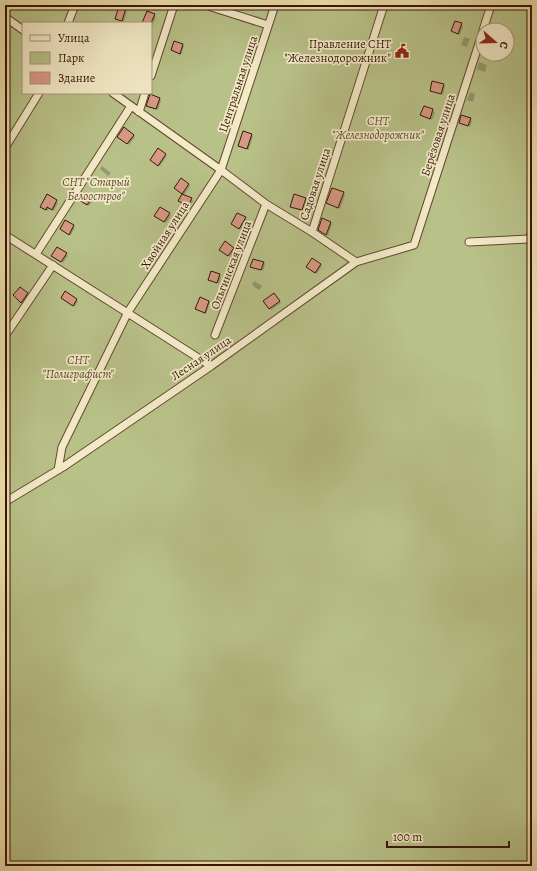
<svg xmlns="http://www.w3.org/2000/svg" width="537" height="871" viewBox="0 0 537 871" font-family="Alegreya,serif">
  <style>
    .green { fill: #b8c188; stroke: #776c48; fill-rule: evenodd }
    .shadow { fill: #0003 }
    .building { fill: #d79985; stroke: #361608 }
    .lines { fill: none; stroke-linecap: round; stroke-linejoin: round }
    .street-casing { stroke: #644831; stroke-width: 9 }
    .street { stroke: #f3eac8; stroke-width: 7 }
    .labels { text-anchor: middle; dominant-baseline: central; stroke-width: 3.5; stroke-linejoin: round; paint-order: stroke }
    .poi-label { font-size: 12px; fill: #361608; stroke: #f3eac8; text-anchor: end }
    .street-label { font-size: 12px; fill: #361608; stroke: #f3eac8 }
    .park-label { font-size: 12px; font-style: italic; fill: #5d492e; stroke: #f3eac8 }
  </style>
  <rect width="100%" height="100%" fill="#ecdfab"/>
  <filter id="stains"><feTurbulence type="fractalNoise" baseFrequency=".005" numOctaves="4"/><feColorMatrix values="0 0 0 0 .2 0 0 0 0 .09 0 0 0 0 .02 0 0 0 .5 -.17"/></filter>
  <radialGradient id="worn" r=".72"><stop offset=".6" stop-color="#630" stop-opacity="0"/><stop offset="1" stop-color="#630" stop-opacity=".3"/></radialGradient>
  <!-- green -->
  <path class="green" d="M5 5H532V866H5ZM23 23H151V93H23ZM483 30H507V54H483Z"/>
  <!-- shadow -->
  <path class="shadow" d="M125 9 127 11 124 22 118 20 117 18Z
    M154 15 156 17 151 29V23H143Z
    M456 22 463 26 460 35 452 31Z
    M464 37 470 39 467 47 461 45Z
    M183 45 184 46 181 55 172 50Z
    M479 62 487 65 485 72 477 69Z
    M444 85 445 87 443 95 431 90Z
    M470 92 475 94 473 102 467 100Z
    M160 99 161 101 158 110 149 107Z
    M425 107 435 112 432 120 422 115Z
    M470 119 472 121 470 127 460 123Z
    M244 132 253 136 249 150 239 146Z
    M119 136H133L135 137 129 145Z
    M165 155 167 156 160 166 152 161Z
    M102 166 111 173 108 176 100 169Z
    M188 184 190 186 184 195 193 201 190 207 180 201 183 194 177 190Z
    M343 193 345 195 340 209 327 203Z
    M47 196 58 203 54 211 49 208 48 211 43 208Z
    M91 198 93 200 89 206 82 202Z
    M305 199 307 200 304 211 291 207Z
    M5 208 9 211 5 217Z
    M160 208 171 216 166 223 157 218Z
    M245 218 247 220 241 230 232 224Z
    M66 221 75 228 71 235 63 230Z
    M330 223 332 224 328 236 321 231Z
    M233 249 235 250 230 257 222 251Z
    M66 254 68 256 63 263 54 258Z
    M263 263 265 264 263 271 253 268Z
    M320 264 322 266 317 274 309 269Z
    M212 272 221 277 219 284 209 279Z
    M254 281 262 286 259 290 252 285Z
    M20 288 29 296 23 304 14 295Z
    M276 296 281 303 271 310 265 302Z
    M64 300H76L78 301 75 307Z
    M209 301 210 303 206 314 197 309Z"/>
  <!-- building -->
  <path class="building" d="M119 6 126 8 122 21 115 19Z
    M147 11 155 14 151 23H142Z
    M455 21 462 23 458 34 451 31Z
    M174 41 183 44 180 54 171 50Z
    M432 81 444 84 441 94 430 91Z
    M150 94 160 98 156 109 146 106Z
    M424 106 433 109 430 119 420 115Z
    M461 115 471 118 468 126 459 123Z
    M124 127 134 135 127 144 117 137Z
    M243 131 252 134 247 149 238 146Z
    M158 148 166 154 158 166 150 160Z
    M181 178 189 184 182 194 174 188Z
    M332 188 344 192 338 208 326 203Z
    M85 193 92 198 87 205 79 200Z
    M47 194 57 200 52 210 47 207 46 210 40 207Z
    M182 194 192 198 188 206 178 201Z
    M294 194 306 198 302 210 290 207Z
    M160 207 170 213 164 222 154 216Z
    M237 213 246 217 239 229 231 224Z
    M322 218 331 222 326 235 318 230Z
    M65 220 74 225 69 235 60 229Z
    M225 241 234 248 228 256 219 250Z
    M57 247 67 253 61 262 51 256Z
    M312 258 321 264 315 273 306 267Z
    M253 259 264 262 261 270 250 267Z
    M211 271 220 274 217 283 208 280Z
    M20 287 28 293 21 303 13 295Z
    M65 291 77 299 73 306 61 298Z
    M274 293 280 301 269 309 263 301Z
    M200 297 209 301 205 313 195 309Z"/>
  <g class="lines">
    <defs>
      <path id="street" d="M205 5 268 25
        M5 17 23 30
        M68 23 75 5
        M483 30 491 5
        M151 76 174 5
        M113 93 221 170 266 204 312 232 356 262
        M139 112 145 93
        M5 148 39 93
        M312 232 384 5
        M5 235 211 366
        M469 242 529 239 532 232
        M36 254 131 106
        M215 335 266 204
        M5 336 53 265
        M58 470 62 447 128 312 221 170 275 5
        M5 502 63 467 211 366 356 262 414 245 483 31"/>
    </defs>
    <!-- street casing -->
    <use href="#street" class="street-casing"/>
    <!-- street -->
    <use href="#street" class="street"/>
  </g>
  <!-- icons -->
  <defs>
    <symbol id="civic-bare" viewBox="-9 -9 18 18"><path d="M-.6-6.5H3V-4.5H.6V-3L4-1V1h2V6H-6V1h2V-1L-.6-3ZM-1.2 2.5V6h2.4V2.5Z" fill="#8f2418" stroke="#f3eac8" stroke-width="2.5" paint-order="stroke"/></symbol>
  </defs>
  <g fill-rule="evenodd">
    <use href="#civic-bare" x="392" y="41" width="20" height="20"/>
  </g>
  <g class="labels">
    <!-- poi labels -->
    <g class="poi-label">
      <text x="391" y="44">Правление СНТ<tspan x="391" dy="14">"Железнодорожник"</tspan></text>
    </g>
    <!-- street labels -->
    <g class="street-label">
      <text transform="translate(238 84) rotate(-72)">Центральная улица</text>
      <text transform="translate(438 135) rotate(-72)">Берёзовая улица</text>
      <text transform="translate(315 184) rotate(-72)">Садовая улица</text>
      <text transform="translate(165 235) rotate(-57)">Хвойная улица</text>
      <text transform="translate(231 265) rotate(-69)">Ольгинская улица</text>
      <text transform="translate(201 358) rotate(-34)">Лесная улица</text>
    </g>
    <!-- park labels -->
    <g class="park-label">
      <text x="378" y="121">СНТ<tspan x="378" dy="14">"Железнодорожник"</tspan></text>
      <text x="96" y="182">СНТ "Старый<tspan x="96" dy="14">Белоостров"</tspan></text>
      <text x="78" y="360">СНТ<tspan x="78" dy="14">"Полиграфист"</tspan></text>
    </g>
  </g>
  <!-- margin -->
  <rect width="537" height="871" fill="none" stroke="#ecdfab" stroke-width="20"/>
  <rect x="6" y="6" width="525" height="859" fill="none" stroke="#361608" stroke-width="2"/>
  <rect x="10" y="10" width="517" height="851" fill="none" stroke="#361608"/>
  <!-- legend -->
  <rect x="22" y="22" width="130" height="72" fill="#f3eac8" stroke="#a7957b"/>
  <rect x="30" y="35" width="20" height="6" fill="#f3eac8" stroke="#a7957b"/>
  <text x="58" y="42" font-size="12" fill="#361608">Улица</text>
  <rect x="30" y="52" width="20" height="12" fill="#b8c188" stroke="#a7957b"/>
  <text x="58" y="62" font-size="12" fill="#361608">Парк</text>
  <rect x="30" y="72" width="20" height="12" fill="#d79985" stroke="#a7957b"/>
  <text x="58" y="82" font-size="12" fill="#361608">Здание</text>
  <!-- north arrow -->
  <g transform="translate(495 42) rotate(110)"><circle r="19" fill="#f3eac8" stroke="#a7957b"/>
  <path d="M0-3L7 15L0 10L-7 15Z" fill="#8f2418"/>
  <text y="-6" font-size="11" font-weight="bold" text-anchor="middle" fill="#361608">С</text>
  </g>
  <!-- scale -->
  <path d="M387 841v6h122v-6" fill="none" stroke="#361608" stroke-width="2"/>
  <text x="393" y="841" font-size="12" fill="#361608" stroke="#f3eac8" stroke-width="3" paint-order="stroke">100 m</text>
  <rect width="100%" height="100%" filter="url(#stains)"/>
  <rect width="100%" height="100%" fill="url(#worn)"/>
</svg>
